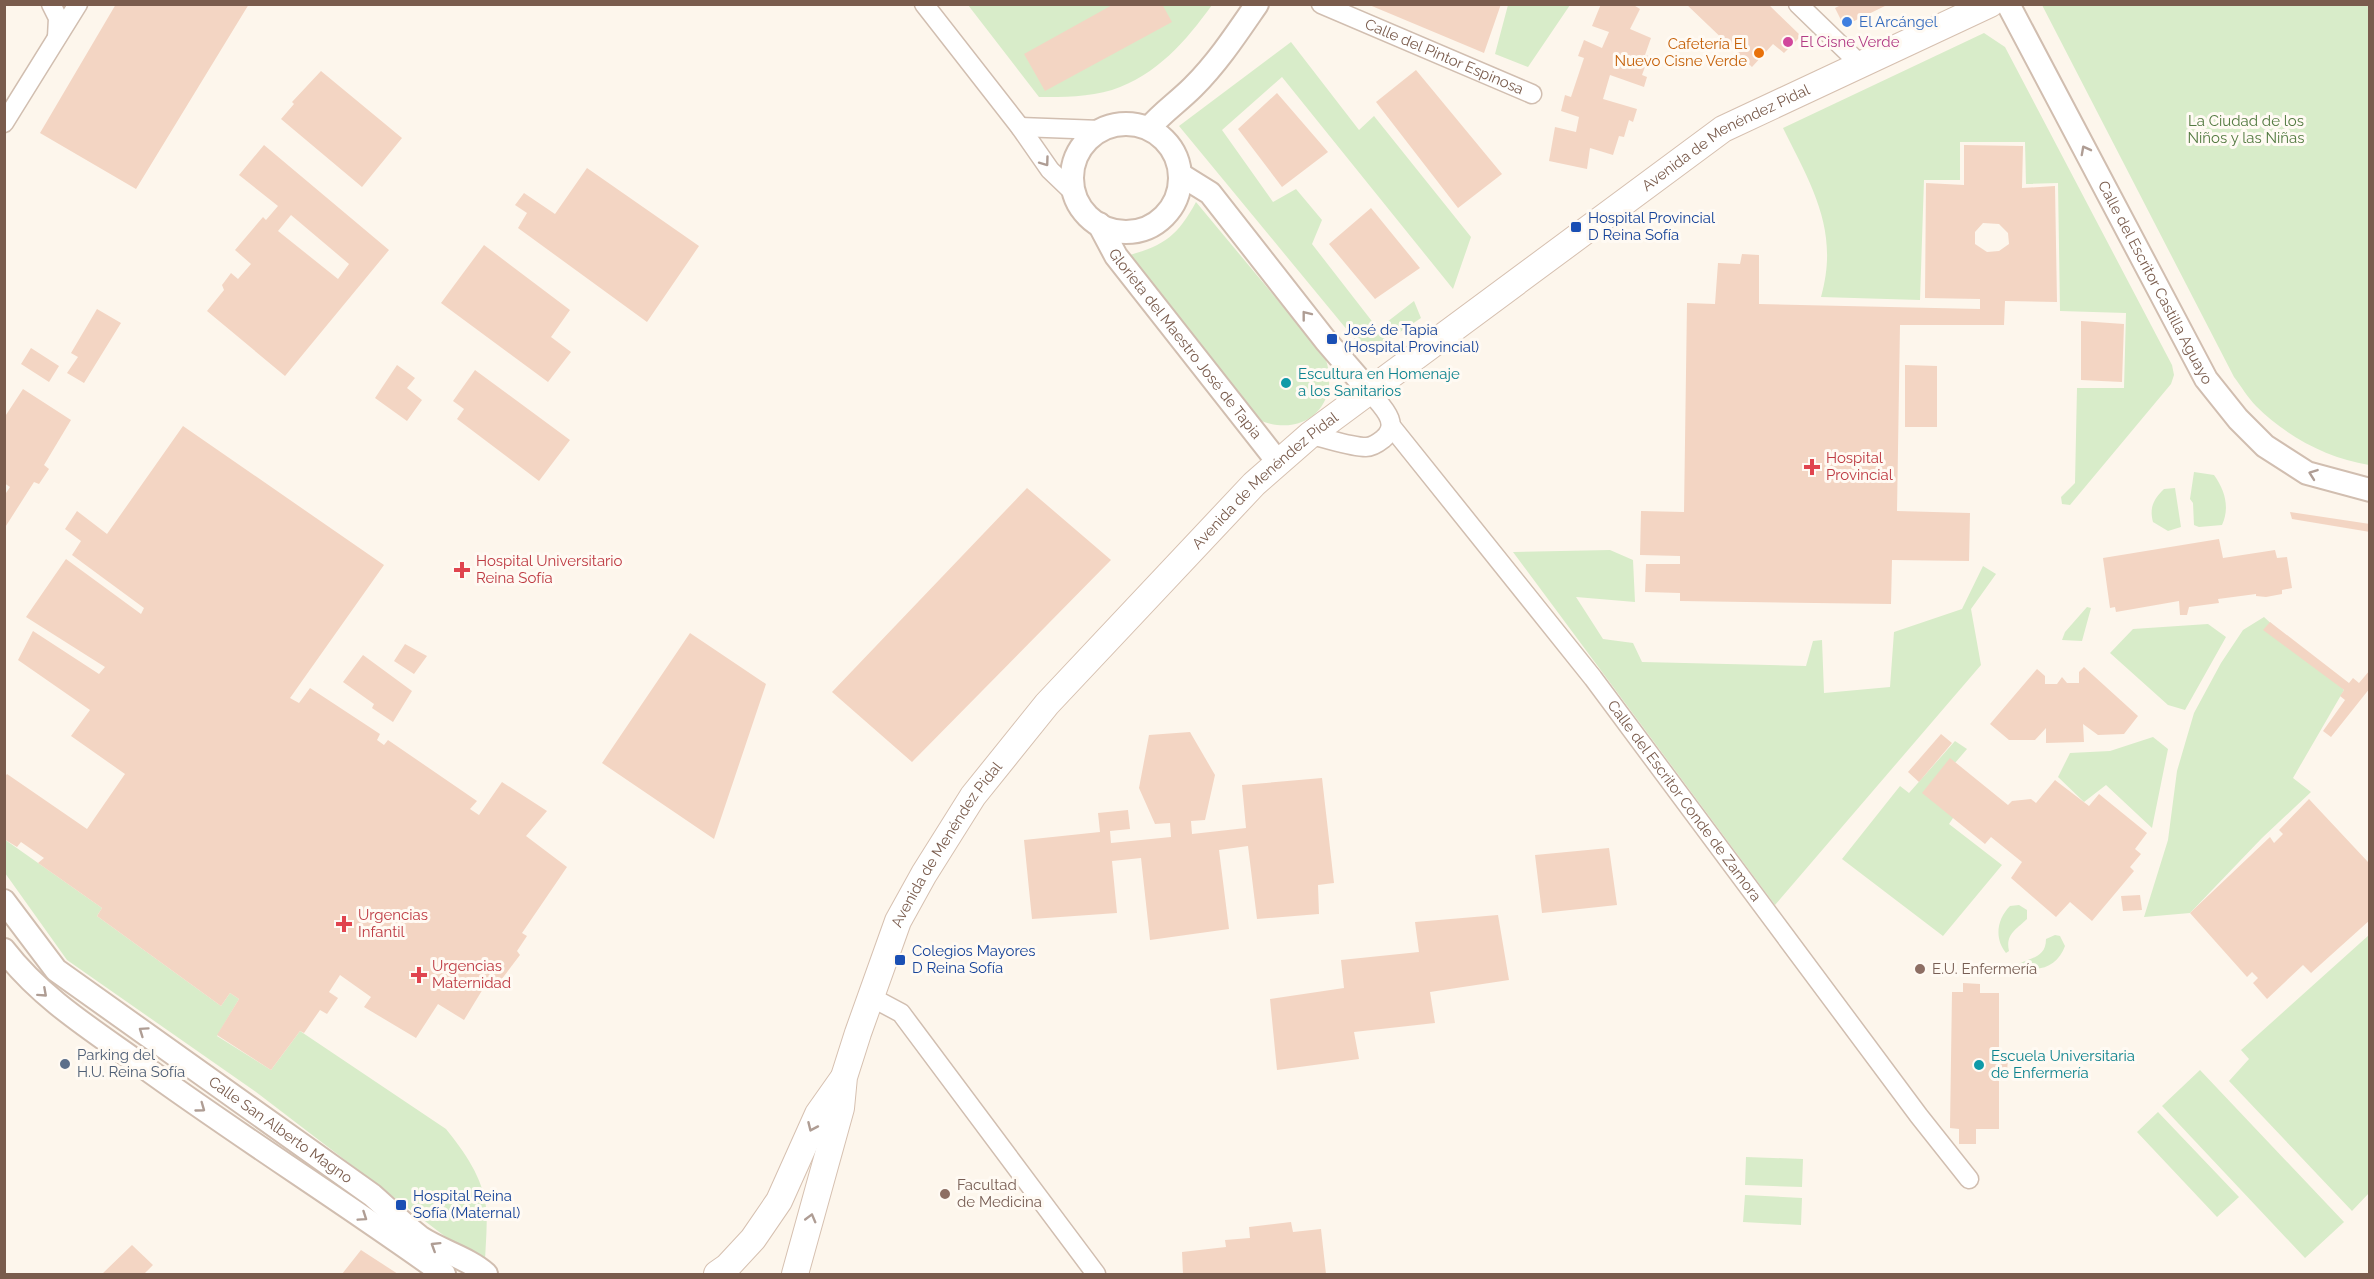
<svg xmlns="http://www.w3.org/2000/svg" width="2374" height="1279" viewBox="0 0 2374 1279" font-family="Raleway,sans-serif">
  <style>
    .green { fill: #d8ecc9 }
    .building { fill: #f3d5c3; fill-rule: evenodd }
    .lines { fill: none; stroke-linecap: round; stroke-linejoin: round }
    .minor-casing { stroke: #d1beb0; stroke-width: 21 }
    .tertiary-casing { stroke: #d1beb0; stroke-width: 26 }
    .secondary-casing { stroke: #d6c0b0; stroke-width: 28 }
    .minor { stroke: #fff; stroke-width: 18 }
    .tertiary { stroke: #fff; stroke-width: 22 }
    .secondary { stroke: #fff; stroke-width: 26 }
    .oneway { stroke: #af9d94 }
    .shop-dot { fill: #3f7fe0; stroke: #fffaf3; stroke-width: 2 }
    .hotel-dot { fill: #d1479c; stroke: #fffaf3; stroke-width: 2 }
    .food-dot { fill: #e8710a; stroke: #fffaf3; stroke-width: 2 }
    .transit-dot { fill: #1a4fb4; stroke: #fffaf3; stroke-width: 2 }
    .culture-dot { fill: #0f9aa8; stroke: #fffaf3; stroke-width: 2 }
    .health-dot { fill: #e0444e; stroke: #fffaf3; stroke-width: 2 }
    .education-dot { fill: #8d6e63; stroke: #fffaf3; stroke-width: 2 }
    .service-dot { fill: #5c6f8a; stroke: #fffaf3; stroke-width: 2 }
    .labels { text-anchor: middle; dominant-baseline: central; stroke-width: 6; stroke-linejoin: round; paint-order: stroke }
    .shop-label { font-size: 15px; fill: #366cbe; stroke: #fffaf3; text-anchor: start }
    .hotel-label { font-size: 15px; fill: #b23c85; stroke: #fffaf3; text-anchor: start }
    .food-label { font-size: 15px; fill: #c56008; stroke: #fffaf3; text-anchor: end }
    .street-label { font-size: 15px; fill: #7a5c4d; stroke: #fffaf3 }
    .park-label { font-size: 15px; fill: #537a41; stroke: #fffaf3 }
    .transit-label { font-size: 15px; fill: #164399; stroke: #fffaf3; text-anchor: start }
    .culture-label { font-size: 15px; fill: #0d838f; stroke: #fffaf3; text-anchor: start }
    .health-label { font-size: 15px; fill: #be3a42; stroke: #fffaf3; text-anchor: start }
    .education-label { font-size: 15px; fill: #785e54; stroke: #fffaf3; text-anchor: start }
    .service-label { font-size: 15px; fill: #4e5e75; stroke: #fffaf3; text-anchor: start }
  </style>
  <rect width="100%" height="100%" fill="#fdf6ec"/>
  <!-- green -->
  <path class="green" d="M968 5H1212C1186 41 1157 75 1112 90 1089 97 1063 97 1039 97Z
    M1508 5H1570L1528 67 1495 54Z
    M2042 5H2369V465C2327 458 2287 437 2256 406 2248 398 2241 386 2234 377Z
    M1984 33 2005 47 2172 365 2174 375 2171 384 2070 505 2062 504 2061 497 2075 483 2077 388H2124L2126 313 2060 311 2058 183 2026 184 2025 142H1960V180H1924L1920 300 1821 297C1840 230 1811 185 1783 128Z
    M1291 42 1359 130 1374 116 1471 237 1453 289 1282 77 1222 130 1273 202 1296 189 1322 220 1312 244 1378 329 1414 301 1421 318 1367 354 1179 126Z
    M1196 202 1325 357C1342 403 1306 438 1261 421L1130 255C1165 245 1178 235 1196 202Z
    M2194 472 2214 475C2225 490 2230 508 2222 525L2199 527 2194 525 2193 503 2190 499Z
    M2175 488 2181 527 2168 531 2153 522C2149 507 2154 499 2164 489Z
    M1610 550 1633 560 1635 602 1576 597 1603 639 1633 643 1642 662 1806 666 1813 641 1822 640 1824 693 1890 687 1894 632 1962 609 1983 566 1996 574 1971 609 1981 665 1775 905 1513 552Z
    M2087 607 2091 608 2082 641 2062 640 2065 632Z
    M2264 617 2344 690 2293 778 2311 792 2262 838 2190 913 2144 917 2168 840 2177 771 2194 713 2221 663 2243 630Z
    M2208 624 2226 637 2185 710 2168 705 2110 653 2133 629Z
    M2153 737 2168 749 2152 828 2106 785 2084 802 2058 777 2070 753 2110 751Z
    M1955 741 1967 749 1955 763 1953 818 1949 824 2002 865 1943 936 1842 859 1900 786 1909 793Z
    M4 839 102 908 97 916 221 1006 230 993 239 999 217 1036 271 1070 300 1031 446 1129C464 1151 483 1178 486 1207 488 1227 485 1247 485 1267L256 1092 67 960 5 873Z
    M2019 905 2027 910V919C2017 929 2005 934 2009 951L2006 953C1994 938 1997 919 2010 906Z
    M2055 935 2060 936 2065 946C2058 966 2037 975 2019 964 2031 957 2046 958 2046 939Z
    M2369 935V1193L2352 1211 2229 1081 2249 1059 2241 1050Z
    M2200 1070 2344 1222 2305 1258 2162 1106Z
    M2158 1112 2239 1197 2217 1217 2137 1132Z
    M1746 1157 1803 1159 1802 1187 1745 1185Z
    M1745 1195 1802 1198 1801 1225 1743 1222Z"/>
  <!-- building -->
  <path class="building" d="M116 4H249L136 189 40 133Z
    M1114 4H1162L1172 22 1045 91 1024 54Z
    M1367 4H1501L1484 53Z
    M1601 4H1632L1640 9 1630 29 1651 38 1645 55 1649 56 1642 75 1647 77 1644 87 1610 75 1603 99 1637 109 1633 122 1629 120 1624 137 1619 136 1613 155 1590 148 1587 169 1549 161 1555 127 1576 132 1579 117 1561 111 1565 95 1571 97 1584 58 1578 56 1584 40 1602 48 1609 32 1592 26Z
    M1686 4H1768L1801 36 1784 53 1773 44 1752 67Z
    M1843 4H1889L1844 26 1835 8Z
    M1416 70 1502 174 1458 208 1376 102Z
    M321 71 402 138 362 187 281 119 294 104 292 102Z
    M1277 93 1328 152 1282 187 1238 129Z
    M264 145 389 250 285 376 207 311 224 290 222 285 231 273 238 279 251 264 235 250 263 217 266 220 278 206 239 175ZM291 215 349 264 338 279 278 231Z
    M1964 145 2023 146 2022 188 2055 186 2057 302 2005 301 2004 325H1900L1897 511 1970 513 1969 561 1892 560 1891 604 1680 601V593L1645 592 1646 564H1680V556L1640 555 1641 511 1684 512 1687 303 1715 304 1718 263 1740 264 1742 254 1759 255V304L1980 309V299L1925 298 1926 183 1964 185ZM1983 223 1999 224 2008 233 2009 244 1999 251 1987 252 1975 244V232Z
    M587 168 699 246 647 322 518 228 527 213 515 205 524 193 555 214Z
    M1371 208 1420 268 1375 299 1329 244Z
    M484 245 570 310 551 337 571 352 548 382 441 303Z
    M97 309 121 323 84 383 67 373 78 357 71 353Z
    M2081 321 2124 324 2122 382 2081 380Z
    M31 348 59 366 49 382 21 364Z
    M397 365 415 378 407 388 422 400 407 421 375 398Z
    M1905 365 1937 366V427H1905Z
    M475 370 570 440 539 481 457 419 464 409 453 401Z
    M23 389 71 420 44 465 49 469 39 484 34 482 4 529V496L10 487 4 483V418Z
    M183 426 384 565 290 698 299 703 310 688 380 734 377 740 384 745 388 740 477 801 470 809 479 815 502 782 547 811 526 836 567 867 522 933 527 936 517 951 520 955 498 984 489 979 464 1020 438 1004 416 1038 364 1007 371 997 340 975 329 992 338 998 327 1014 320 1010 304 1033 300 1031 271 1070 217 1035 239 999 230 993 221 1006 97 916 102 908 38 863 44 858 21 842 17 847 4 839V778L7 774 87 829 125 774 71 736 90 710 18 660 33 631 99 674 105 667 26 617 66 559 141 614 144 608 72 555 81 541 65 529 77 511 107 534Z
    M1027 488 1111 560 912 762 832 692Z
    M2290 512 2370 524V532L2292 519Z
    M2219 539 2223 558 2275 550 2277 558 2287 557 2292 588 2282 590V594L2266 597 2256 596V594L2218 599 2219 603 2189 607 2187 615H2180L2179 601 2116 612 2115 607 2110 608 2103 558Z
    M2270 622 2349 683 2353 678 2359 683 2370 670V688L2331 737 2323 731 2345 700 2340 696 2344 690 2263 630Z
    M690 633 766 684 714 839 602 763Z
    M405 644 427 656 414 674 394 661Z
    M363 655 412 691 393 722 372 708 374 704 343 682Z
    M2084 667 2138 716 2124 734 2098 735 2083 724 2084 742 2046 743V728L2035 740H2009L1990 724 2037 669 2045 676V684H2057L2062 677 2067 683H2079V672Z
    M1190 732 1215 775 1205 820 1191 821 1192 834 1246 828 1242 785 1322 778 1334 883 1318 885 1319 914 1257 919 1248 846 1219 850 1229 929 1150 940 1141 858 1112 861 1117 913 1032 919 1024 840 1100 832 1098 813 1128 810 1130 829 1110 831 1111 843 1171 837 1170 823 1155 824 1139 788 1149 735Z
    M1941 734 1952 743 1919 782 1908 772Z
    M1950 758 2008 805 2012 801 2031 799 2036 803 2055 780 2089 806 2099 794 2147 833 2135 849 2141 854 2130 867 2134 871 2092 921 2070 902 2056 917 2011 878 2022 862 1991 837 1985 844 1922 793Z
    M2309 799 2368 862 2370 860V920L2311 973 2303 965 2267 999 2253 983 2258 978 2252 972 2247 977 2190 913 2270 837 2274 843 2283 834 2279 830Z
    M1609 848 1617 905 1542 913 1535 855Z
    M2140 895 2142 910 2123 911 2121 896Z
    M1498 915 1509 980 1430 992 1435 1023 1354 1032 1359 1059 1277 1070 1270 999 1344 988 1341 960 1419 952 1415 922Z
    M1963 983 1980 984V993H1999V1049L2008 1057 2007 1073 1999 1080V1129H1976V1144H1959V1129L1950 1128 1952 992H1963Z
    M1291 1222 1293 1232 1321 1229 1326 1274H1183L1182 1252 1226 1247 1225 1240 1250 1238 1249 1227Z
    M132 1245 153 1265 144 1274H102Z
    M361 1250 398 1274H342Z"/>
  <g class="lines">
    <defs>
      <g id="minor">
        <path d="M51 4 58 18 57 37"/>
        <path d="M924 4 1020 127 1050 170 1074 193"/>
        <path id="s1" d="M1321 4 1532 94"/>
        <path d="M1798 4 1861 65"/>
        <path d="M4 123 78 4"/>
        <path d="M1020 127 1101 130"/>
        <path id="s2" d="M1391 426 1593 678 1919 1116 1969 1179"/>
        <path d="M1310 435C1326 438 1350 447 1366 447 1372 447 1378 443 1383 439 1402 423 1381 406 1370 392"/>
        <path d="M871 997 901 1013 1096 1274"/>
      </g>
      <g id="tertiary">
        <path id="s3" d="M2008 4 2206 379 2238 419 2265 446 2307 473 2370 490"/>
        <circle cx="1126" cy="178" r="54"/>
        <path d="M1149 128C1163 112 1178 102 1193 87 1218 62 1237 33 1257 4"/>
        <path d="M1181 175 1210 193 1326 341 1370 392"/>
        <path id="s4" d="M1099 224 1116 256 1278 462"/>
        <path id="s5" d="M4 901 56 970 372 1195C388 1209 404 1225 421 1238 441 1251 470 1259 486 1274"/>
        <path d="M4 950C41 998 91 1029 140 1064 240 1137 344 1202 444 1274"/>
      </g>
      <g id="secondary">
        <path d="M717 1274 727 1267 753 1239 779 1201 818 1114 842 1080"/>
        <path id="s6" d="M795 1274 841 1108 844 1077 858 1033 898 921 924 874 973 796 1047 704 1254 484 1310 435 1723 129 1990 4"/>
      </g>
    </defs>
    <!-- minor casing -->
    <use href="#minor" class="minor-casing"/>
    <!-- tertiary casing -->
    <use href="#tertiary" class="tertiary-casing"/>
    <!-- secondary casing -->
    <use href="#secondary" class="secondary-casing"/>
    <!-- minor -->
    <use href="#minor" class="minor"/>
    <!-- tertiary -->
    <use href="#tertiary" class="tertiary"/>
    <!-- secondary -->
    <use href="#secondary" class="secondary"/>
  </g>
  <!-- one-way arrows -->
  <defs><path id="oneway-chevron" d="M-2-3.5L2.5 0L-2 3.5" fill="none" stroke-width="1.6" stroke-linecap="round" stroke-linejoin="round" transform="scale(1.5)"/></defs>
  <g class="oneway">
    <use href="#oneway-chevron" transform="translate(2085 150) rotate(-118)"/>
    <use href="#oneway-chevron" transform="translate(1045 162) rotate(54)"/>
    <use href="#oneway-chevron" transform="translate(1306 315) rotate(-128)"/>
    <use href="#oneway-chevron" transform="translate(2313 474) rotate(-160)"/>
    <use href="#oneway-chevron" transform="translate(43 993) rotate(42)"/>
    <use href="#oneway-chevron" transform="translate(143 1031) rotate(-145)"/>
    <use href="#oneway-chevron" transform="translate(201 1108) rotate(36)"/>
    <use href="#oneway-chevron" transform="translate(812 1127) rotate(114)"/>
    <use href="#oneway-chevron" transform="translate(363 1217) rotate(34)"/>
    <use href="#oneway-chevron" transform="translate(811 1218) rotate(-75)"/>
    <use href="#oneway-chevron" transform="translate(435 1246) rotate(-148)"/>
  </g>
  <!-- markers -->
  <circle class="shop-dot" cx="1847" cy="22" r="6"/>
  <circle class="hotel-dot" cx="1788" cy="42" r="6"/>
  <circle class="food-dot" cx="1759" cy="53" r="6"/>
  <g class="transit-dot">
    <rect x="1570" y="221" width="12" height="12" rx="3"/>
    <rect x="1326" y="333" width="12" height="12" rx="3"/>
    <rect x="894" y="954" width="12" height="12" rx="3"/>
    <rect x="395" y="1199" width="12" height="12" rx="3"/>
  </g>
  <g class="culture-dot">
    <circle cx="1286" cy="383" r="6"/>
    <circle cx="1979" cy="1065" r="6"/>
  </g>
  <g class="health-dot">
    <path d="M1809 458h6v6h6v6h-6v6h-6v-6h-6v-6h6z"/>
    <path d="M459 561h6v6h6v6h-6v6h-6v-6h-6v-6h6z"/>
    <path d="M341 915h6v6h6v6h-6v6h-6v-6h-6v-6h6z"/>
    <path d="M416 966h6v6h6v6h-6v6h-6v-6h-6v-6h6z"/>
  </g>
  <g class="education-dot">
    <circle cx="1920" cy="969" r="6"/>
    <circle cx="945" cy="1194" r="6"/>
  </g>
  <circle class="service-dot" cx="65" cy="1064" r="6"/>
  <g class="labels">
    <!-- shop labels -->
    <g class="shop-label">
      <text x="1859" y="22">El Arcángel</text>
    </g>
    <!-- hotel labels -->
    <g class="hotel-label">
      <text x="1800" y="42">El Cisne Verde</text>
    </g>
    <!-- food labels -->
    <g class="food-label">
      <text x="1747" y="44">Cafetería El<tspan x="1747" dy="17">Nuevo Cisne Verde</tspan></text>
    </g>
    <!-- street labels -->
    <g class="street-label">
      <text stroke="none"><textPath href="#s1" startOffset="134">Calle del Pintor Espinosa</textPath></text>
      <text stroke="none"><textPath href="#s6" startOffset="1521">Avenida de Menéndez Pidal</textPath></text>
      <text stroke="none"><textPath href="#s3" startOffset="315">Calle del Escritor Castilla Aguayo</textPath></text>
      <text stroke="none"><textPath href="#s4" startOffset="148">Glorieta del Maestro José de Tapia</textPath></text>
      <text stroke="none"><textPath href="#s6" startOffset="945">Avenida de Menéndez Pidal</textPath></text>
      <text stroke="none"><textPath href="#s2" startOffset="476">Calle del Escritor Conde de Zamora</textPath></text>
      <text stroke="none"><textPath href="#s6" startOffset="459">Avenida de Menéndez Pidal</textPath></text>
      <text stroke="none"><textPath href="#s5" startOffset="362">Calle San Alberto Magno</textPath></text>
    </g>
    <!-- park labels -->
    <g class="park-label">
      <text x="2246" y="121">La Ciudad de los<tspan x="2246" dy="17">Niños y las Niñas</tspan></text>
    </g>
    <!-- transit labels -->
    <g class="transit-label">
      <text x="1588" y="218">Hospital Provincial<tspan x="1588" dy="17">D Reina Sofía</tspan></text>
      <text x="1344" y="330">José de Tapia<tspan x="1344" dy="17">(Hospital Provincial)</tspan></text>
      <text x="912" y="951">Colegios Mayores<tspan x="912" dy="17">D Reina Sofía</tspan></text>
      <text x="413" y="1196">Hospital Reina<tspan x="413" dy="17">Sofía (Maternal)</tspan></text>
    </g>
    <!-- culture labels -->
    <g class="culture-label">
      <text x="1298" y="374">Escultura en Homenaje<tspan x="1298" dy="17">a los Sanitarios</tspan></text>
      <text x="1991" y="1056">Escuela Universitaria<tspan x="1991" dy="17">de Enfermería</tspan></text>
    </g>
    <!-- health labels -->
    <g class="health-label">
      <text x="1826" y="458">Hospital<tspan x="1826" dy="17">Provincial</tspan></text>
      <text x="476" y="561">Hospital Universitario<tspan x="476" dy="17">Reina Sofía</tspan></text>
      <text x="358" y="915">Urgencias<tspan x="358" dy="17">Infantil</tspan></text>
      <text x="432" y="966">Urgencias<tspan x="432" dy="17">Maternidad</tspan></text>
    </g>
    <!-- education labels -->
    <g class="education-label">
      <text x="1932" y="969">E.U. Enfermería</text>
      <text x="957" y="1185">Facultad<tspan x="957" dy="17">de Medicina</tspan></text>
    </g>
    <!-- service labels -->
    <g class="service-label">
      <text x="77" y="1055">Parking del<tspan x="77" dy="17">H.U. Reina Sofía</tspan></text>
    </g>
  </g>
  <!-- border -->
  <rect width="2374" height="1279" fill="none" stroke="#7a5c4d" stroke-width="12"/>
</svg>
